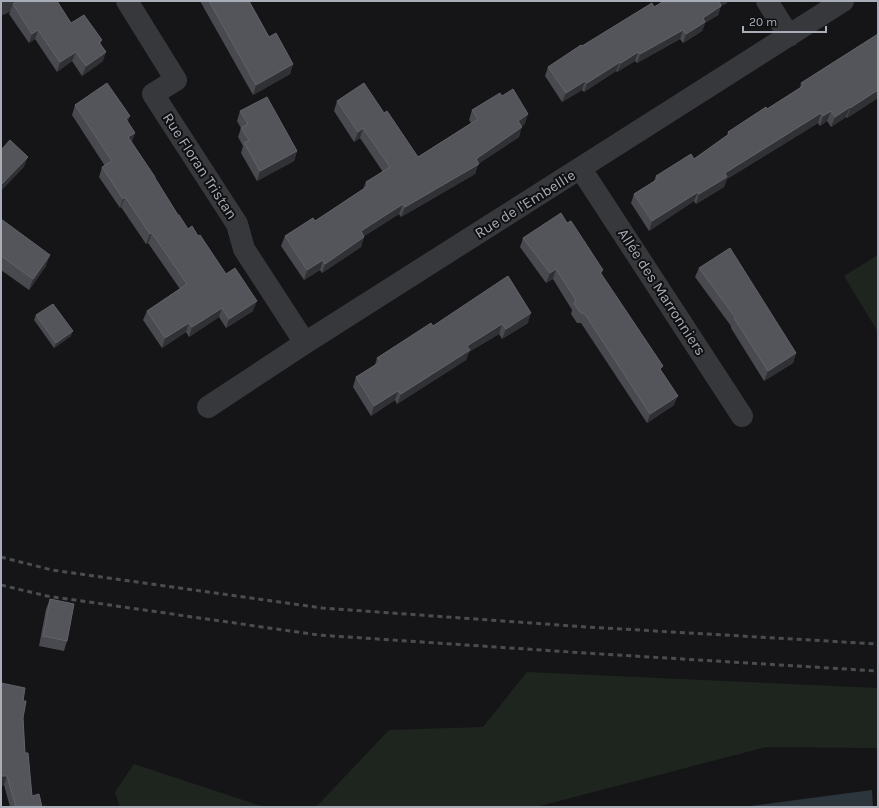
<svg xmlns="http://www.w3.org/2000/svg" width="879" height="808" viewBox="0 0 879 808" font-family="Karla,sans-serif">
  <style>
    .green { fill: #1e251e }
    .water { fill: #2c353b }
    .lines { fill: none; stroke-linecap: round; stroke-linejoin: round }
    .minor { stroke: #37383c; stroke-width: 22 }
    .rail { stroke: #4a4c51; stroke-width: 3; stroke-dasharray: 5 4; stroke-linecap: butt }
    .wall { fill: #494a4f }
    .shaded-wall { fill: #303134 }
    .building { fill: #53555a; stroke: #616369 }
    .labels { text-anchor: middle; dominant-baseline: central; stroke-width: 4; stroke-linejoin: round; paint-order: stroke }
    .street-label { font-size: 15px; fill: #a8adb7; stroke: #101012 }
  </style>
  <rect width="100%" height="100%" fill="#151517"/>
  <!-- green -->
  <path class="green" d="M878 255V332L844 276Z
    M527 672 878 688V748L766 747 536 807H316L389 730 483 727Z
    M134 764 264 807H120L115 792Z"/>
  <!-- water -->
  <path class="water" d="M872 790 873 807H743Z"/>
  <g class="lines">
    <!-- minor -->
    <path class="minor" d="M127 1 176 80 153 94 237 224 244 249 305 343
      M767 1 789 36
      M1 4 6 1
      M581 169 742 416
      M208 407 305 343 843 1"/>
    <!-- rail -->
    <path class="rail" d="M1 557 52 570 322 608 587 627 878 644
      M1 585 47 596 318 635 585 653 878 671"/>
  </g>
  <!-- wall -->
  <path class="wall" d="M200 1H249L269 37 293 64 290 74 253 95Z
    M727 3 721 6 718 15 705 23 702 31 683 43 680 39 637 63 635 61 617 72 616 71 584 92 582 90 562 102 545 76 548 67 582 46 654 7Z
    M13 4 102 40 100 44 103 61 82 76 72 61 57 72 35 39 29 43 9 14Z
    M878 34V98L847 118 846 117 831 127 827 121 820 126 818 123 727 179 724 187 696 204 694 201 649 231 631 203 634 194 654 181 656 176 694 159 727 136 728 132 767 109 800 88 801 83Z
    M337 101 384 113 418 157 471 123 469 120 472 110 525 124 521 126 519 137 478 164 475 174 401 217 399 214 364 236 361 247 322 273 320 270 304 280 281 246 285 236 315 221 363 189 366 182 383 172 360 138 354 142 334 111Z
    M75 105 128 122 132 142 155 177V179L178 215 188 229 198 236 253 311 226 328 219 317 189 337 186 332 162 348 143 320 147 311 180 289 148 243 146 244 121 207 120 208 99 177 102 167 105 166 72 115Z
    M240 111 297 151 294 161 257 181 241 153 243 146 238 137 241 128 237 121Z
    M1 219 46 266 29 290 1 270Z
    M567 223 603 270 601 274 661 371 674 405 647 423 581 323H577L571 314 572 310 553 279 546 283 520 247 523 238Z
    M699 268 796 353 793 363 764 381 731 328V326L695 277Z
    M36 315 71 336 54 348 34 320Z
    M528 323 502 339 499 334 469 352 466 360 397 404 395 400 371 416 353 387 356 377 375 365 377 358 433 326Z
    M50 599 67 641 64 651 39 646 46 609Z
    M1 683 23 701V718L25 753 32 796 42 807H45H10L4 785 1 786Z"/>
  <!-- shaded-wall -->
  <path class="shaded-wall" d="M719 1H727V3L721 6 718 15 705 23 702 31 683 43 686 34Z
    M38 30 35 39 29 43 32 34Z
    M683 30 680 39 637 63 640 54Z
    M76 52 72 61 57 72 60 62Z
    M106 52 103 61 82 76 86 66Z
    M638 52 635 61 617 72 621 63Z
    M620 62 616 71 584 92 587 83Z
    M293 64 290 74 253 95 256 85Z
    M585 81 582 90 562 102 566 93Z
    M878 90V98L847 118 850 108Z
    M850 107 846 117 831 127 835 117Z
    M831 111 827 121 820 126 823 116Z
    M821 113 818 123 727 179 724 187 696 204 699 194 725 173Z
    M528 114 525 124 514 131 518 121Z
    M130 116 126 126V119Z
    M522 127 519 137 478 164 475 174 401 217 405 207Z
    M363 128 360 138 354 142 358 132Z
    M135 133 132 142 128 137Z
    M297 151 294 161 257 181 260 171Z
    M28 157 24 167 1 191V185Z
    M698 192 694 201 649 231 652 221Z
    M125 197 121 207 120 208 123 199Z
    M403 204 399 214 357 241 361 231Z
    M152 233 148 243 146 244 150 234Z
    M364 237 361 247 322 273 325 264Z
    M50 255 46 266 29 290 33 279Z
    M323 260 320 270 304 280 307 270Z
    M556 269 553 279 546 283 550 273Z
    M257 301 253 311 226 328 229 319Z
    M222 308 219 317 189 337 192 327Z
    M531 313 528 323 502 339 506 329Z
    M189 323 186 332 162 348 165 338Z
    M502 324 499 334 469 352 466 360 397 404 401 394 467 346Z
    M73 331 71 336 54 348 56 343Z
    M796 353 793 363 764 381 768 371Z
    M398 391 395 400 371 416 374 406Z
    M678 396 674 405 647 423 650 414Z
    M1 776H7L4 785 1 786Z"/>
  <!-- building -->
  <path class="building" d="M17 1H57L71 23 84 15 102 40 99 42 106 52 86 66 76 52 60 62 38 30 32 34 13 4Z
    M209 1H249L269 37 276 33 293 64 256 85Z
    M664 1H719L721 6 703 18 705 22 686 34 683 30 640 54 638 52 621 63 620 62 587 83 585 81 566 93 548 67 581 45 582 46 652 3 654 7Z
    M878 34V90L850 108V107L835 117 831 111 823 116 821 113 725 173 727 177 699 194 698 192 652 221 634 194 658 179 656 176 691 154 694 159 729 134 728 132 766 107 767 109 803 86 801 83Z
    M107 83 130 116 126 119 135 133 128 137 155 177V178L178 215H179L188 229 192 226 198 236 200 235 226 274 235 268 257 301 229 319 222 308 192 327 189 323 165 338 147 311 187 284 152 233 150 234 125 197 123 199 102 167 112 161 75 105Z
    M364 83 384 113 387 111 418 157 478 119 472 110 500 93 502 96 513 89 528 114 518 121 522 127 476 159 479 164 405 207 403 204 361 231 364 237 325 264 323 260 307 270 285 236 313 218 315 221 368 186 366 182 390 167 363 128 358 132 337 101Z
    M267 97 297 151 260 171 244 143 249 140 241 128 248 124 240 111Z
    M10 140 28 157 1 185V150Z
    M561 213 567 223 571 221 603 270 600 272 663 366 660 369 678 396 650 414 585 314 581 313 574 304 576 300 556 269 550 273 523 238Z
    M1 219 50 255 33 279 1 256Z
    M730 248 796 353 768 371 734 318 735 317 699 268Z
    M508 276 531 313 506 329 502 324 467 346 470 350 401 394 398 391 374 406 356 377 380 362 377 358 431 323 433 326Z
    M53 304 73 331 56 343 36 315Z
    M50 599 74 604 67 641 43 636Z
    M1 683 25 688 23 701H26L23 718 25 753H28L32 796 39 794 42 807 45 806V807H16L7 776H1Z"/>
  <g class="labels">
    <!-- street labels -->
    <g class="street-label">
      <text transform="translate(200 166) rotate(57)">Rue Floran Tristan</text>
      <text transform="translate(525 204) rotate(-32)">Rue de l'Embellie</text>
      <text transform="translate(662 292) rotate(57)">Allée des Marronniers</text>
    </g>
  </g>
  <!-- border -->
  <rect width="879" height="808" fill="none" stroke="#a8adb7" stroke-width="4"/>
  <!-- scale -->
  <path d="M743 26v6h83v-6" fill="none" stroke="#a8adb7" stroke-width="2"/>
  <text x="749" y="26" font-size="12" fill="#a8adb7" stroke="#101012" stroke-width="3" paint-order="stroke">20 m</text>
</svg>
